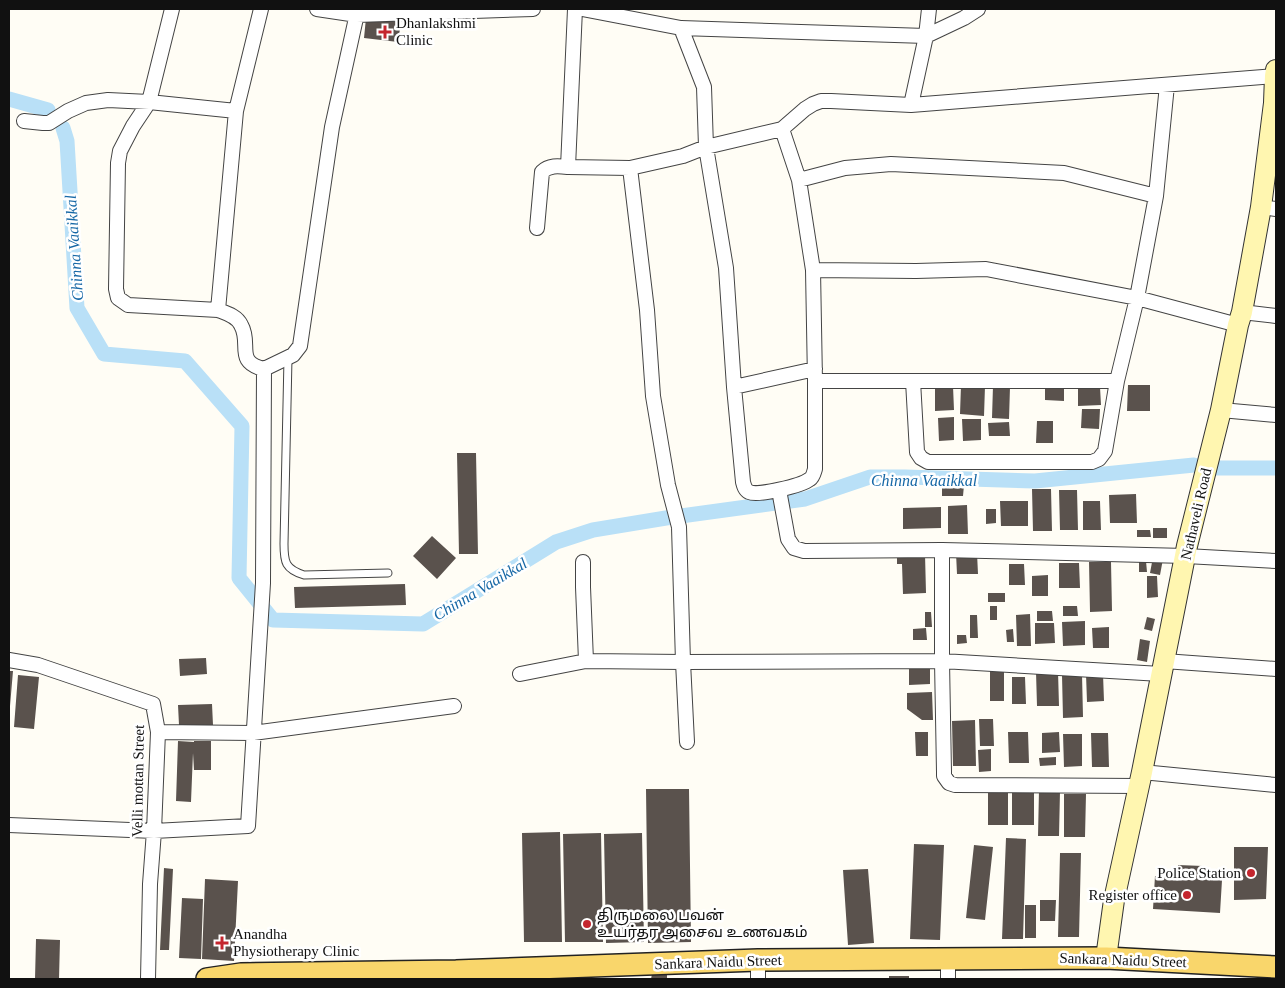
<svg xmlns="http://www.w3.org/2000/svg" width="1285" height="988" viewBox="0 0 1285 988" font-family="'Times New Roman','Noto Sans Tamil',serif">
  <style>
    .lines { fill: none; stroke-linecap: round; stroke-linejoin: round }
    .canal { stroke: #b9e0f7; stroke-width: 15 }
    .building { fill: #5a524d }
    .lane-casing { stroke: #444; stroke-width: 9 }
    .street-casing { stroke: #444; stroke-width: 16 }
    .secondary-casing { stroke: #333; stroke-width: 22 }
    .primary-casing { stroke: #222; stroke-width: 24 }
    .lane { stroke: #fff; stroke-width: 7 }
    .street { stroke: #fff; stroke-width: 14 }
    .secondary { stroke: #fff6b0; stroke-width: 20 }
    .primary { stroke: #f9d66b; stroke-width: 21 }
    .poi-dot { fill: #c4262e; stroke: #fff; stroke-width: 2 }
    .labels { text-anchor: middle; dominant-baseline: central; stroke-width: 5; stroke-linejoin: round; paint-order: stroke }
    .poi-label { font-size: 15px; fill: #111; stroke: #fff; text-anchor: start }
    .street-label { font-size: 15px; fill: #111; stroke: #fff }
    .water-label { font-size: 16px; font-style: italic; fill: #1768a6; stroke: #fff }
  </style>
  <rect width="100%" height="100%" fill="#fffdf5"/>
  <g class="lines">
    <!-- canal -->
    <path class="canal" d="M9 99 48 110
      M63 128 67 141 77 308 104 354 185 361 242 426 239 578 273 620 423 624 556 542 593 530 666 518 805 499 870 477H905L1035 481 1194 465
      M1213 468H1276"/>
  </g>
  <!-- building -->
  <path class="building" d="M366 18 401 22 398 42 364 38Z
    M961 385 985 386 984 416 960 414Z
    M1045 385H1064V401L1045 400Z
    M1128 385H1150V411H1127Z
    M935 386H953L954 410 935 411Z
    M993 386 1010 387 1009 419 992 418Z
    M1078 387H1100L1101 405 1078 406Z
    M1082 409H1100L1099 429 1081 428Z
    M954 417V440L939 441 938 418Z
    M962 419H981V440L963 441Z
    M1037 421H1053V443H1036Z
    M1009 422 1010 436H989L988 423Z
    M457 453H476L478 554H459Z
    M942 485H964L963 496H942Z
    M1032 489H1051L1052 531H1033Z
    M1059 490H1077L1078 530H1060Z
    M1136 494 1137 523H1110L1109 495Z
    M1000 501H1028V526H1001Z
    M1083 501H1100L1101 530H1083Z
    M967 505 968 534H948V506Z
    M941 507V528L903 529V508Z
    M986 509H996V523L986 524Z
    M1153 528H1167V538H1153Z
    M1137 530H1150L1151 537H1137Z
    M432 536 456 558 437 579 413 556Z
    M956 553H977L978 574H957Z
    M925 554 926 593 903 594 902 564H897V555Z
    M1153 557 1163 559 1160 575 1150 573Z
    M1139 561H1146L1147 572H1139Z
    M1089 562H1111L1112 611 1090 612Z
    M1059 563H1079L1080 588H1059Z
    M1009 564H1024L1025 585H1009Z
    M1048 575V596H1032V576Z
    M1147 576H1157L1158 597 1147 598Z
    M405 584 406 605 295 608 294 587Z
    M988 593H1005V602H988Z
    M990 606H997V620H990Z
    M1063 606H1077L1078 616H1063Z
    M1037 611H1052L1053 621H1037Z
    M925 612H931L932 627H925Z
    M1030 614 1031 646H1017L1016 615Z
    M970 615H977L978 638H970Z
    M1147 617 1155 619 1152 631 1144 629Z
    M1085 621V645L1063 646 1062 622Z
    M1035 623H1054L1055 643 1035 644Z
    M1109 627V648H1093L1092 628Z
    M926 628 927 640H913V629Z
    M1013 629 1014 642H1007L1006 630Z
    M957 635H966L967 643 957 644Z
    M1140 639 1150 641 1147 662 1137 660Z
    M206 658 207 674 180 676 179 659Z
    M930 668V684L909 685V669Z
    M9 671H13L10 706H9Z
    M990 671H1004V701H990Z
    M1058 671 1059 706H1037L1036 672Z
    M1082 674 1083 717 1063 718 1062 675Z
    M1086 674H1103L1104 701 1087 702Z
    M18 675 39 677 34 729 14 727Z
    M1012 677H1025L1026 704H1012Z
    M932 692 933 720H922L907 709V693Z
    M212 704 213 725H179L178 705Z
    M979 719H993L994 746H980Z
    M975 720 976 766H953L952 721Z
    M915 732H928V756H916Z
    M1008 732H1028L1029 763H1009Z
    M1059 732 1060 752 1042 753V733Z
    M1091 733H1108L1109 767H1092Z
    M1063 734H1082V766L1064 767Z
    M178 741 194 742V741H211V770H194L193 753 191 802 176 801Z
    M991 749V771L979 772 978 750Z
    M1056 757V765L1040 766 1039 758Z
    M988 788H1008V825H988Z
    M646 789H689L691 942 648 943Z
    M1039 790 1060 791 1059 836H1038Z
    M1012 791H1034V825H1012Z
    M1064 794H1086L1085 837H1064Z
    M560 832 562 942H524L522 833Z
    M601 833 603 942H565L563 834Z
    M642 833 644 942 606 943 604 834Z
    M1006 838 1026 839 1023 939H1002Z
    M914 844 944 845 940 940 910 939Z
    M974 845 993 847 985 920 966 918Z
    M1234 847H1268L1266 899 1234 900Z
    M1060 853H1081L1079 937H1058Z
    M1178 865 1203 866V879L1222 880 1220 913 1153 909 1155 876 1178 878Z
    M164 868 173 869 169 950H160Z
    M868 869 874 943 848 945 843 870Z
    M205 879 238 881 234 961 202 959Z
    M182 898 203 899 201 959 179 958Z
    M1040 900H1056L1055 921H1040Z
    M1025 905H1036V938H1025Z
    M36 939 60 940 59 979H35Z
    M652 974H667V979H651Z
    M889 976H909V979H889Z"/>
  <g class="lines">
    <defs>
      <path id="lane" d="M288 358 284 544C284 562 285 569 304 575L388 573"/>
      <path id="street" d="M172 9 149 102 133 126 120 151 118 163 116 289 118 298 128 305 218 310
        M261 9 236 111 218 310C226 313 237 316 241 325 252 344 234 362 264 369
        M317 9 357 15 533 9
        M582 9 681 28 926 36 964 18 978 9
        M681 28 704 87 706 147 726 268 734 387 743 482C744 486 745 490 749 492 758 496 801 486 810 479 813 477 814 472 815 469V381L813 270 799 180 782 129
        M911 105 926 36 929 9
        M24 121 43 123H49L68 111 86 103 108 100 149 102 236 111
        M630 168 683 156 706 147 782 129 805 109 813 104 821 101H831L911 105 1275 76
        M799 180 845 168 891 164 1064 173 1156 196
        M1261 207 1276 209
        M537 228 542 172C549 165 558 166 568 167
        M813 270 916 271 986 269 1137 298 1238 325
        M1242 312 1276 316
        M815 381H1117
        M913 381 917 452 921 458 928 462H1092L1099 459 1105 451 1117 381 1137 298 1156 196 1167 85
        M734 387 815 369
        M1221 410 1276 415
        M779 490 788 539 794 548 804 551 942 550 1186 556 1276 561
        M942 550V661L944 772V776L949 783 955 785 1139 786
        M583 562V587L586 661
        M9 660 38 665 153 704 158 732 154 831 150 884 148 979
        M1164 661 1276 669
        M520 674 586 661 683 662 679 527 668 485 653 396 647 310 630 168 568 167 575 9
        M158 732 253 733 454 706
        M687 742 683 662 942 661 1161 674
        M1142 772 1276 785
        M9 825 154 831 248 826 263 583 264 369 293 355 300 346 332 127 358 9
        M948 959V979
        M758 979V960"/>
      <path id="secondary" d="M1106 958 1114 900 1142 772 1187 546 1221 410 1238 325 1242 312 1261 207 1274 103 1275 76 1276 70"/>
      <path id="primary" d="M207 979 241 974 456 971 758 960 1106 958 1276 967"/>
    </defs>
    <!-- lane casing -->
    <use href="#lane" class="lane-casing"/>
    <!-- street casing -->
    <use href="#street" class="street-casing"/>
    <!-- secondary casing -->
    <use href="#secondary" class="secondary-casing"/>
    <!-- primary casing -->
    <use href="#primary" class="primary-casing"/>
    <!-- lane -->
    <use href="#lane" class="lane"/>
    <!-- street -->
    <use href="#street" class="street"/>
    <!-- secondary -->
    <use href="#secondary" class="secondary"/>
    <!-- primary -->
    <use href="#primary" class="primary"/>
  </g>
  <!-- markers -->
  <g class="poi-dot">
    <path d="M382.5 24.5h5v5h5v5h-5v5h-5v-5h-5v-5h5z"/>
    <circle cx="1251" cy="873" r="5"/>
    <circle cx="1187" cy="895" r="5"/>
    <circle cx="587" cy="924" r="5"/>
    <path d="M219.5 935.5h5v5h5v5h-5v5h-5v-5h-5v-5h5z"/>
  </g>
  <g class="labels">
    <!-- poi labels -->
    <g class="poi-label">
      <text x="396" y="23">Dhanlakshmi<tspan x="396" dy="17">Clinic</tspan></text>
      <text x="1241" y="873" text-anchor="end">Police Station</text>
      <text x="1177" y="895" text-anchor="end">Register office</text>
      <text x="597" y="915">திருமலை பவன்<tspan x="597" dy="17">உயர்தர அசைவ உணவகம்</tspan></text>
      <text x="233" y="934">Anandha<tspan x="233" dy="17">Physiotherapy Clinic</tspan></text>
    </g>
    <!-- street labels -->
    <g class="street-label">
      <text transform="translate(1196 514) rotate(-77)">Nathaveli Road</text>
      <text transform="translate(138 781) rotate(-89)">Velli mottan Street</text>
      <text transform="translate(1123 960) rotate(2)">Sankara Naidu Street</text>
      <text transform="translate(718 962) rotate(-2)">Sankara Naidu Street</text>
    </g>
    <!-- water labels -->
    <g class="water-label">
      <text transform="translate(74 248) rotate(-94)">Chinna Vaaikkal</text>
      <text x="924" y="480">Chinna Vaaikkal</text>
      <text transform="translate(480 589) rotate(-31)">Chinna Vaaikkal</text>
    </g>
  </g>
  <!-- border -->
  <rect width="1285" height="988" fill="none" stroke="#111111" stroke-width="20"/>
</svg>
